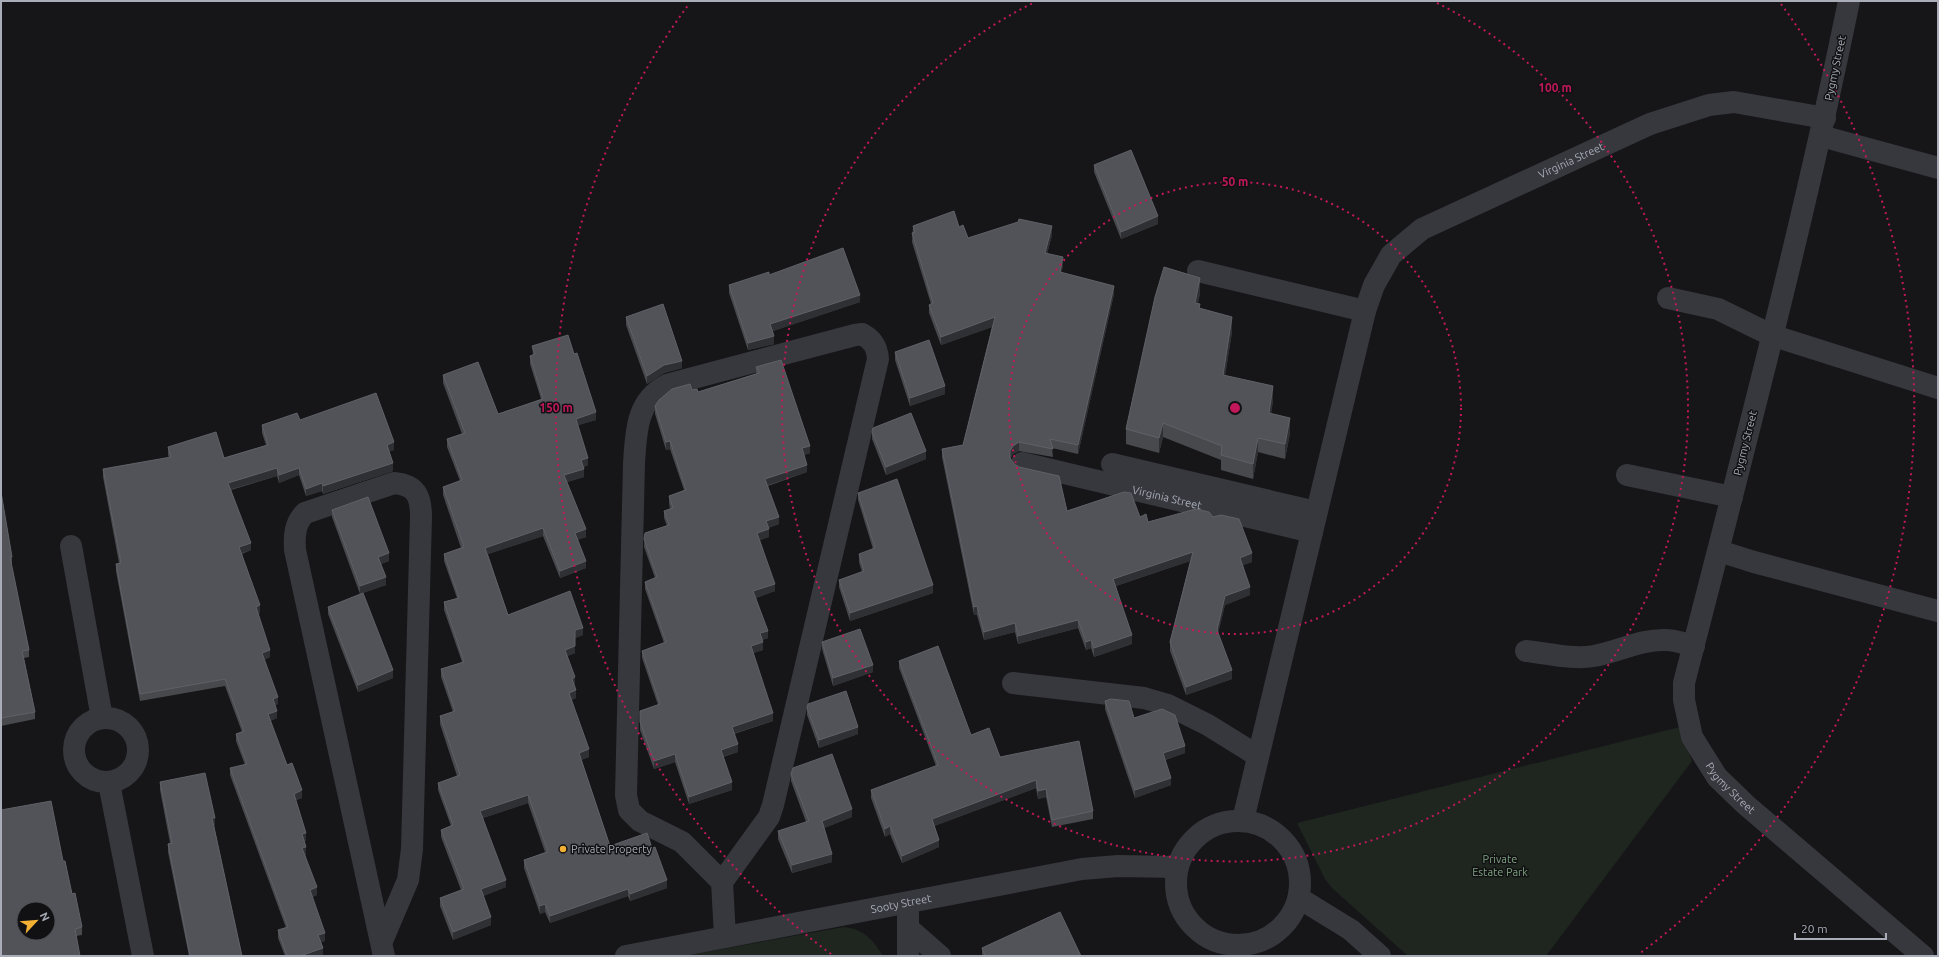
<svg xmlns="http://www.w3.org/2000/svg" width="1939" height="957" viewBox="0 0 1939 957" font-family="Ubuntu,sans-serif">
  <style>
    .green { fill: #1e261f }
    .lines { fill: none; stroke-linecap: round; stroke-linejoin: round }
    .minor { stroke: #37383d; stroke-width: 22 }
    .wall { fill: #47494d }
    .shaded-wall { fill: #2f3033 }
    .building { fill: #525359; stroke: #5f6168; fill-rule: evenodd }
    .ring { fill: none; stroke: #c2185b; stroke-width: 2; stroke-dasharray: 2 4 }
    .poi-dot { fill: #f2b134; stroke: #111113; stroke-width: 1.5 }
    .labels { text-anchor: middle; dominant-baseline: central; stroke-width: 3; stroke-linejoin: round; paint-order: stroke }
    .street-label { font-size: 11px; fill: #a8adb8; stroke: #111113 }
    .poi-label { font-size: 11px; fill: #a8adb8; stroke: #111113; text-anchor: start }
    .park-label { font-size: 11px; fill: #7fa381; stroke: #111113 }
    .centre { fill: #c2185b; stroke: #111113; stroke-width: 2 }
    .ring-label { font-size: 12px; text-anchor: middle; font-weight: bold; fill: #c2185b; stroke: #111113; stroke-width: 3; stroke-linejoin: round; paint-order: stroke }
  </style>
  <rect width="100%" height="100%" fill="#161618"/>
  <!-- green -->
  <path class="green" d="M1680 727 1692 761 1546 956H1408L1332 888 1325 879 1297 823Z
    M844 927C864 929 873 940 883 956H684Z"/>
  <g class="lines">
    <!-- minor -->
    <g class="minor">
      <path id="s1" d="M1849 1C1802 230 1742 457 1684 683V700L1692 737 1717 777 1746 805 1923 956"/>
      <path d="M1821 136 1938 168"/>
      <path d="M1198 271 1365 311"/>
      <path d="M1668 298 1718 309 1771 335 1938 388"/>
      <path id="s2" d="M1022 463 1312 532"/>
      <path d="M1112 464 1316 512"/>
      <path d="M1627 475 1732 497"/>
      <path d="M71 546 102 718"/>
      <path d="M1719 551 1754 562 1938 611"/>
      <path d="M1526 651C1547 653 1572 660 1594 656 1618 652 1641 639 1666 640 1675 640 1685 644 1694 646"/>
      <path d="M1013 683 1144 698 1168 705 1208 725 1258 756"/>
      <circle cx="106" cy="750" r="32"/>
      <path d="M109 783 143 956"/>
      <path id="s3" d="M1243 820 1365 311 1374 285 1391 255 1422 229 1650 124 1709 105 1734 102 1825 118"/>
      <circle cx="1238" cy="883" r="62"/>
      <path d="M722 882 682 842 640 821 629 810 626 795 634 464C636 432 636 401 667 385L855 335 862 334C873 340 877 347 878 359L773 805 769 817 761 828 722 882 725 937"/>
      <path d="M1299 898 1351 930 1380 956"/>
      <path d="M908 928 940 956"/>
      <path d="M382 941 408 880 412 849 421 517C421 496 416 485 394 483L305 513C295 523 294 535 295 550L384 956"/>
      <path id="s4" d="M626 956 1082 869 1118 866 1178 867"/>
      <path d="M908 956V903"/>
    </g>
  </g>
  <!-- wall -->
  <path class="wall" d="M1094 165 1158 224 1121 239 1094 172Z
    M913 226 959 227 968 238 1052 235 1047 254 1063 266 1061 272 1114 294 1078 454 1052 448 1053 457 1019 451 1013 454 1010 459 1014 464 1067 511 1140 517 1148 522 1252 562 1243 565 1250 595 1225 605 1218 633 1232 679 1186 695 1170 651V642L1190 561 1116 586 1132 644 1094 657 1091 648 1086 650 1078 628 1018 644 1015 632 984 640 977 615H974L942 457V449L963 445 992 327 941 345 929 313V305L931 304 912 242Z
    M769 275 860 302 773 331 774 344 748 350 729 293V285Z
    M1200 293 1198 303 1200 308 1232 332 1225 375 1273 401 1271 413 1290 433 1285 459 1258 452 1253 479 1221 470V460L1163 437 1159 453 1126 444V429Z
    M626 317 682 368 664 373 647 384 626 325Z
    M532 346 596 420 578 425 588 465 584 467V477L567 482 586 537 577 540 586 568 560 578 543 536 488 554 508 615 583 635 575 638V653L567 656 575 685H574L576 698 571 700 589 757 581 760 610 846 652 848 667 888 630 901 628 896 550 923 545 912 540 914 524 868V860L545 852 528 803 483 818 506 887 483 896 491 925 453 940 440 906V898L461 890 441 837V830L451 826 438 790V783L457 776 440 724V716L453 712 441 677V669L462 662 444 610V602L457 598 444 561V554L461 548 443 495V487L460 481 447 447V439L462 434 443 383V375L498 414 541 399 530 364V356L533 355Z
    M895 352 945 394 910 406 895 360Z
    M756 367 810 453 804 455 807 472 768 486 779 524 768 528 769 537 760 540 775 591 756 598 768 638 762 640 763 650 753 653 773 721 734 734 738 752 723 757 732 790 689 804 675 762 654 769 640 730V711L658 705 642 658V651L664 643 645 589V582L655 578 644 547 645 533 667 526 664 518V511L670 509 669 503V496L684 490 670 449 666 450 655 414V406L692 390 698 392 756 374Z
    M300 420 394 450 389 451 393 471 323 494 322 491 306 496 299 475 279 483 277 476 231 490 251 550 242 554 260 613 258 614 270 657 264 660 278 704 275 705 277 718 270 721 287 765 302 798 296 800 306 841H304L306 855H305L317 895 312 897 325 941 321 942 323 955 322 956H285L278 938V930L286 928 230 775V768L245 765 236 741V734L242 732 225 686 140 701 116 571V564L119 563 103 477V469L169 458 168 455V447L224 458 266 445 262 433V425Z
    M872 432 926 459 886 475 872 439Z
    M1 492 12 557V564H11L29 650V657L24 658 35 712V719L1 726Z
    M858 493 933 593 850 621 839 587V580L862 572 859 562V554L873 549 858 500Z
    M332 510 389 561 381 564 386 585 360 594 332 517Z
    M328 607 393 678 358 692 328 614Z
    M822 642 873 672 833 686 822 649Z
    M899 661 971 735 1000 757 1093 811V819L1052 827 1046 797 1038 799 1036 788 934 826 939 847 902 863 890 834 885 837 871 798V790L936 766 899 668Z
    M1105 701 1134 718 1185 753 1165 760 1171 785 1135 798 1105 709Z
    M807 708 858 734 819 748 807 715Z
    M791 774 852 817 824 828 832 862 792 873 778 839V831L806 822 791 781Z
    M160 782 215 825 214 826 242 956H189L168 852V844L170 843 160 790Z
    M63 861 82 927V935L76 936Z
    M982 948 1081 956H982Z"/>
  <!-- shaded-wall -->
  <path class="shaded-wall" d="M1158 216V224L1121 239V232Z
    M1052 226V235L1045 262V253Z
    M1063 257V266L1060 280V272Z
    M1200 278V293L1195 318V303Z
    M1114 286V294L1078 454V445Z
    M860 295V302L770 332V324Z
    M995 317V326L941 345V337Z
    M1232 317V332L1223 390V375Z
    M774 336V344L748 350V343Z
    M682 361V368L664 373 647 384V376L664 365Z
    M945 386V394L910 406V398Z
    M1273 386V401L1269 428V413Z
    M596 412V420L576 426V419Z
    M1290 418V433L1285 459V444Z
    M1163 423V437L1159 453V438Z
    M1258 438V452L1253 479V464Z
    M670 441V449L666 450V442Z
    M394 442V450L387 452V445Z
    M1019 442V451L1013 454 1010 460V451L1013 446Z
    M810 446V453L802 456V448Z
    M926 451V459L886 475V467Z
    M588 458V465L581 468V460Z
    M393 463V471L323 494V486Z
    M807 465V472L765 486V479Z
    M277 468V476L228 490V483Z
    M299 468V475L279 483V475Z
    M584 469V477L564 483V475Z
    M322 483V491L306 496V489Z
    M779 517V524L766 528V521Z
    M543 528V536L485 555V548Z
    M586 529V537L575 541V533Z
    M769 529V537L757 541V533Z
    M251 543V550L239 554V547Z
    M1193 552V560L1113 587V579Z
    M389 553V561L378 565V557Z
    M1252 553V562L1240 566V558Z
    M586 561V568L560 578V571Z
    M386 577V585L360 594V586Z
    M775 584V591L753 599V591Z
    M933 585V593L850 621V613Z
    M1250 587V595L1225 605 1217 638V630L1225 596Z
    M260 605V613L256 615V607Z
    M977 606V615H974V607Z
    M1078 620V628L1018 644V636Z
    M1015 623V632L984 640V632Z
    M583 628V635L575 638V630Z
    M768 631V638L760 641V633Z
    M1132 635V644L1094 657V648Z
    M1091 640V648L1086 650V642Z
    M763 642V650L751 654V646Z
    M575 646V653L565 657V650Z
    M270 650V657L262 661V653Z
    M873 665V672L833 686V678Z
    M393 670V678L358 692V685Z
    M1232 670V679L1186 695V687Z
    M575 677V685L572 686V679Z
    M576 690V698L569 700V693Z
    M278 697V704L273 706V699Z
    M277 711V718L268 722V714Z
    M773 713V721L732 734V727Z
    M858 727V734L819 748V740Z
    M738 744V752L721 757V750Z
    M1185 746V753L1163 761V753Z
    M589 749V757L579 761V753Z
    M675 754V762L654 769V761Z
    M1171 778V785L1135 798V790Z
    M1036 780V788L932 827V819Z
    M732 782V790L689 804V797Z
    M1046 789V797L1038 799V791Z
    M302 790V798L294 801V794Z
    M528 795V803L480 819V811Z
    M852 809V817L822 829V821Z
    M212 818H215V825L212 826Z
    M890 826V834L885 837V829Z
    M306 833V841L302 842V834Z
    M939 840V847L902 863V856Z
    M306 847V855L302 856V848Z
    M832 854V862L792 873V865Z
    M506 880V887L481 897V889Z
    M667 880V888L630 901V894Z
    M317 887V895L310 898V890Z
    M628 889V896L550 923V916Z
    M545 904V912L540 914V906Z
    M491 917V925L453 940V932Z
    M325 933V941L318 943V935Z
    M323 948V955L300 956Z"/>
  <!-- building -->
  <path class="building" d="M1131 150 1158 216 1121 232 1094 165Z
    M954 211 959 227 963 225 968 238 1018 222 1019 219 1052 226 1045 253 1063 257 1060 272 1114 286 1078 445 1050 439 1053 449 1019 442 1013 446 1010 451V458L1014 464 1019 467 1059 476 1067 511 1124 492 1131 493 1140 517 1146 514 1148 522 1196 509 1209 512 1213 517 1221 515 1239 519 1252 553 1240 558 1250 587 1225 596 1217 630 1232 670 1186 687 1170 642 1193 552 1113 579 1132 635 1094 648 1091 640 1086 642 1078 620 1018 636 1015 623 984 632 977 606 974 607 942 449 963 445 995 317 941 337 929 305 933 303 912 233 915 232 913 226Z
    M843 248 860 295 770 324 774 336 748 343 729 285 769 272V275Z
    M1164 267 1200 278 1195 303 1200 304 1199 308 1232 317 1223 375 1273 386 1269 413 1290 418 1285 444 1258 438 1253 464 1221 455 1222 446 1163 423 1159 438 1126 429 1155 297Z
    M663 304 682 361 664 365 647 376 626 317Z
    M568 335 574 354 577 353 596 412 576 419 588 458 581 460 584 469 564 475 586 529 575 533 586 561 560 571 543 528 485 548 508 615 570 591 583 628 575 630V646L565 650 575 677 572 679 576 690 569 693 589 749 579 753 610 846 647 833 652 848 655 847 667 880 630 894 628 889 550 916 545 904 540 906 524 860 548 852 528 795 480 811 506 880 481 889 491 917 453 932 440 898 464 889 441 830 453 825 438 783 460 775 440 716 455 711 441 669 464 662 444 602 459 598 444 554 464 547 443 487 462 480 447 439 465 433 443 375 478 362 498 414 543 399 530 356 535 354 532 346Z
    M929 340 945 386 910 398 895 352Z
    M781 360 810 446 802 448 807 465 765 479 779 517 766 521 769 529 757 533 775 584 753 591 768 631 760 633 763 642 751 646 773 713 732 727 738 744 721 750 732 782 689 797 675 754 654 761 640 722V711L660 704 642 651 666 642 645 582 657 577 644 539 645 533 669 525 664 511 673 508 669 496 686 490 670 441 666 442 655 406 659 400 672 389 690 384 692 390 697 389 698 392 759 373 756 367Z
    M376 393 394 442 387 445 393 463 323 486 322 483 306 489 299 468 279 475 277 468 228 483 251 543 239 547 260 605 256 607 270 650 262 653 278 697 273 699 277 711 268 714 287 765 292 763 302 790 294 794 306 833 302 834 306 847 302 848 317 887 310 890 325 933 318 935 323 948 300 956H287L278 930 288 927 230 768 247 764 236 734 244 731 225 679 140 694 116 564 121 563 103 469 171 457 168 447 216 432 224 458 268 445 262 425 297 413 300 420Z
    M911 413 926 451 886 467 872 432 873 428Z
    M897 479 933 585 850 613 839 580 864 571 859 554 875 548 858 493Z
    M1 492 12 557H10L29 650 22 651 35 712 1 718Z
    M368 497 389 553 378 557 386 577 360 586 332 510Z
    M363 593 393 670 358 685 328 607Z
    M860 629 873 665 833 678 822 642Z
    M938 646 971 735 989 728 1000 757 1079 741 1093 811 1052 820 1046 789 1038 791 1036 780 932 819 939 840 902 856 890 826 885 829 871 790 938 765 899 661Z
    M846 691 858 727 819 740 807 708 808 704Z
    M1111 699 1129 701 1134 718 1162 709 1175 715 1185 746 1163 753 1171 778 1135 790 1105 701Z
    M832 754 852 809 822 821 832 854 792 865 778 831 809 821 791 774 793 768Z
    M205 773 215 818H212L242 956H190L168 844 172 843 160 782Z
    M51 801 63 861H65L72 894 75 893 82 927 75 929 80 956H1V810ZM24 909H48V933H24Z
    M1060 912 1081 956H985L982 948Z"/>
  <!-- distance rings -->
  <g class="ring">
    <circle cx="1235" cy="408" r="226"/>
    <path d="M1437 3A453 453 0 1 1 1033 3"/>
    <path d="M831 954A679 679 0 0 1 689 4M1781 4A679 679 0 0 1 1639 954"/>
  </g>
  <!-- markers -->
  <circle class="poi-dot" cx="563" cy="849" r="4"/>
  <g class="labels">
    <!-- street labels -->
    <g class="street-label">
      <text transform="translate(1835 68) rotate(-78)">Pygmy Street</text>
      <text stroke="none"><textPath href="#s3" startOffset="790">Virginia Street</textPath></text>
      <text transform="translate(1745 443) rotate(-76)">Pygmy Street</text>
      <text stroke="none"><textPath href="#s2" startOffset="149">Virginia Street</textPath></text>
      <text stroke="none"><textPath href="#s1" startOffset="821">Pygmy Street</textPath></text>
      <text stroke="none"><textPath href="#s4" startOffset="280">Sooty Street</textPath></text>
    </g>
    <!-- poi labels -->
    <g class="poi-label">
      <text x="571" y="849">Private Property</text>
    </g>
    <!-- park labels -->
    <g class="park-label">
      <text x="1500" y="859">Private<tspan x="1500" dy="13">Estate Park</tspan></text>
    </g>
  </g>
  <circle cx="1235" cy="408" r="6" class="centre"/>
  <g class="ring-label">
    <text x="1555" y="92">100 m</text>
    <text x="1235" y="186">50 m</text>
    <text x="556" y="412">150 m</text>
  </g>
  <!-- border -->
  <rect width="1939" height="957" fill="none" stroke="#a8adb8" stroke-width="4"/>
  <!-- north arrow -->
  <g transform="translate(36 921) rotate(64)"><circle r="19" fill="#111113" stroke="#4d4f55"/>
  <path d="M0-3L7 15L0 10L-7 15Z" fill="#f2b134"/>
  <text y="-6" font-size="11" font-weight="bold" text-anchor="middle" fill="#a8adb8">N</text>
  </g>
  <!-- scale -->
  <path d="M1795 933v6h91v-6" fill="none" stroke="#a8adb8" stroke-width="2"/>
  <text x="1801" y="933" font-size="12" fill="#a8adb8" stroke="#111113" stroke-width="3" paint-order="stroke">20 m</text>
</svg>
